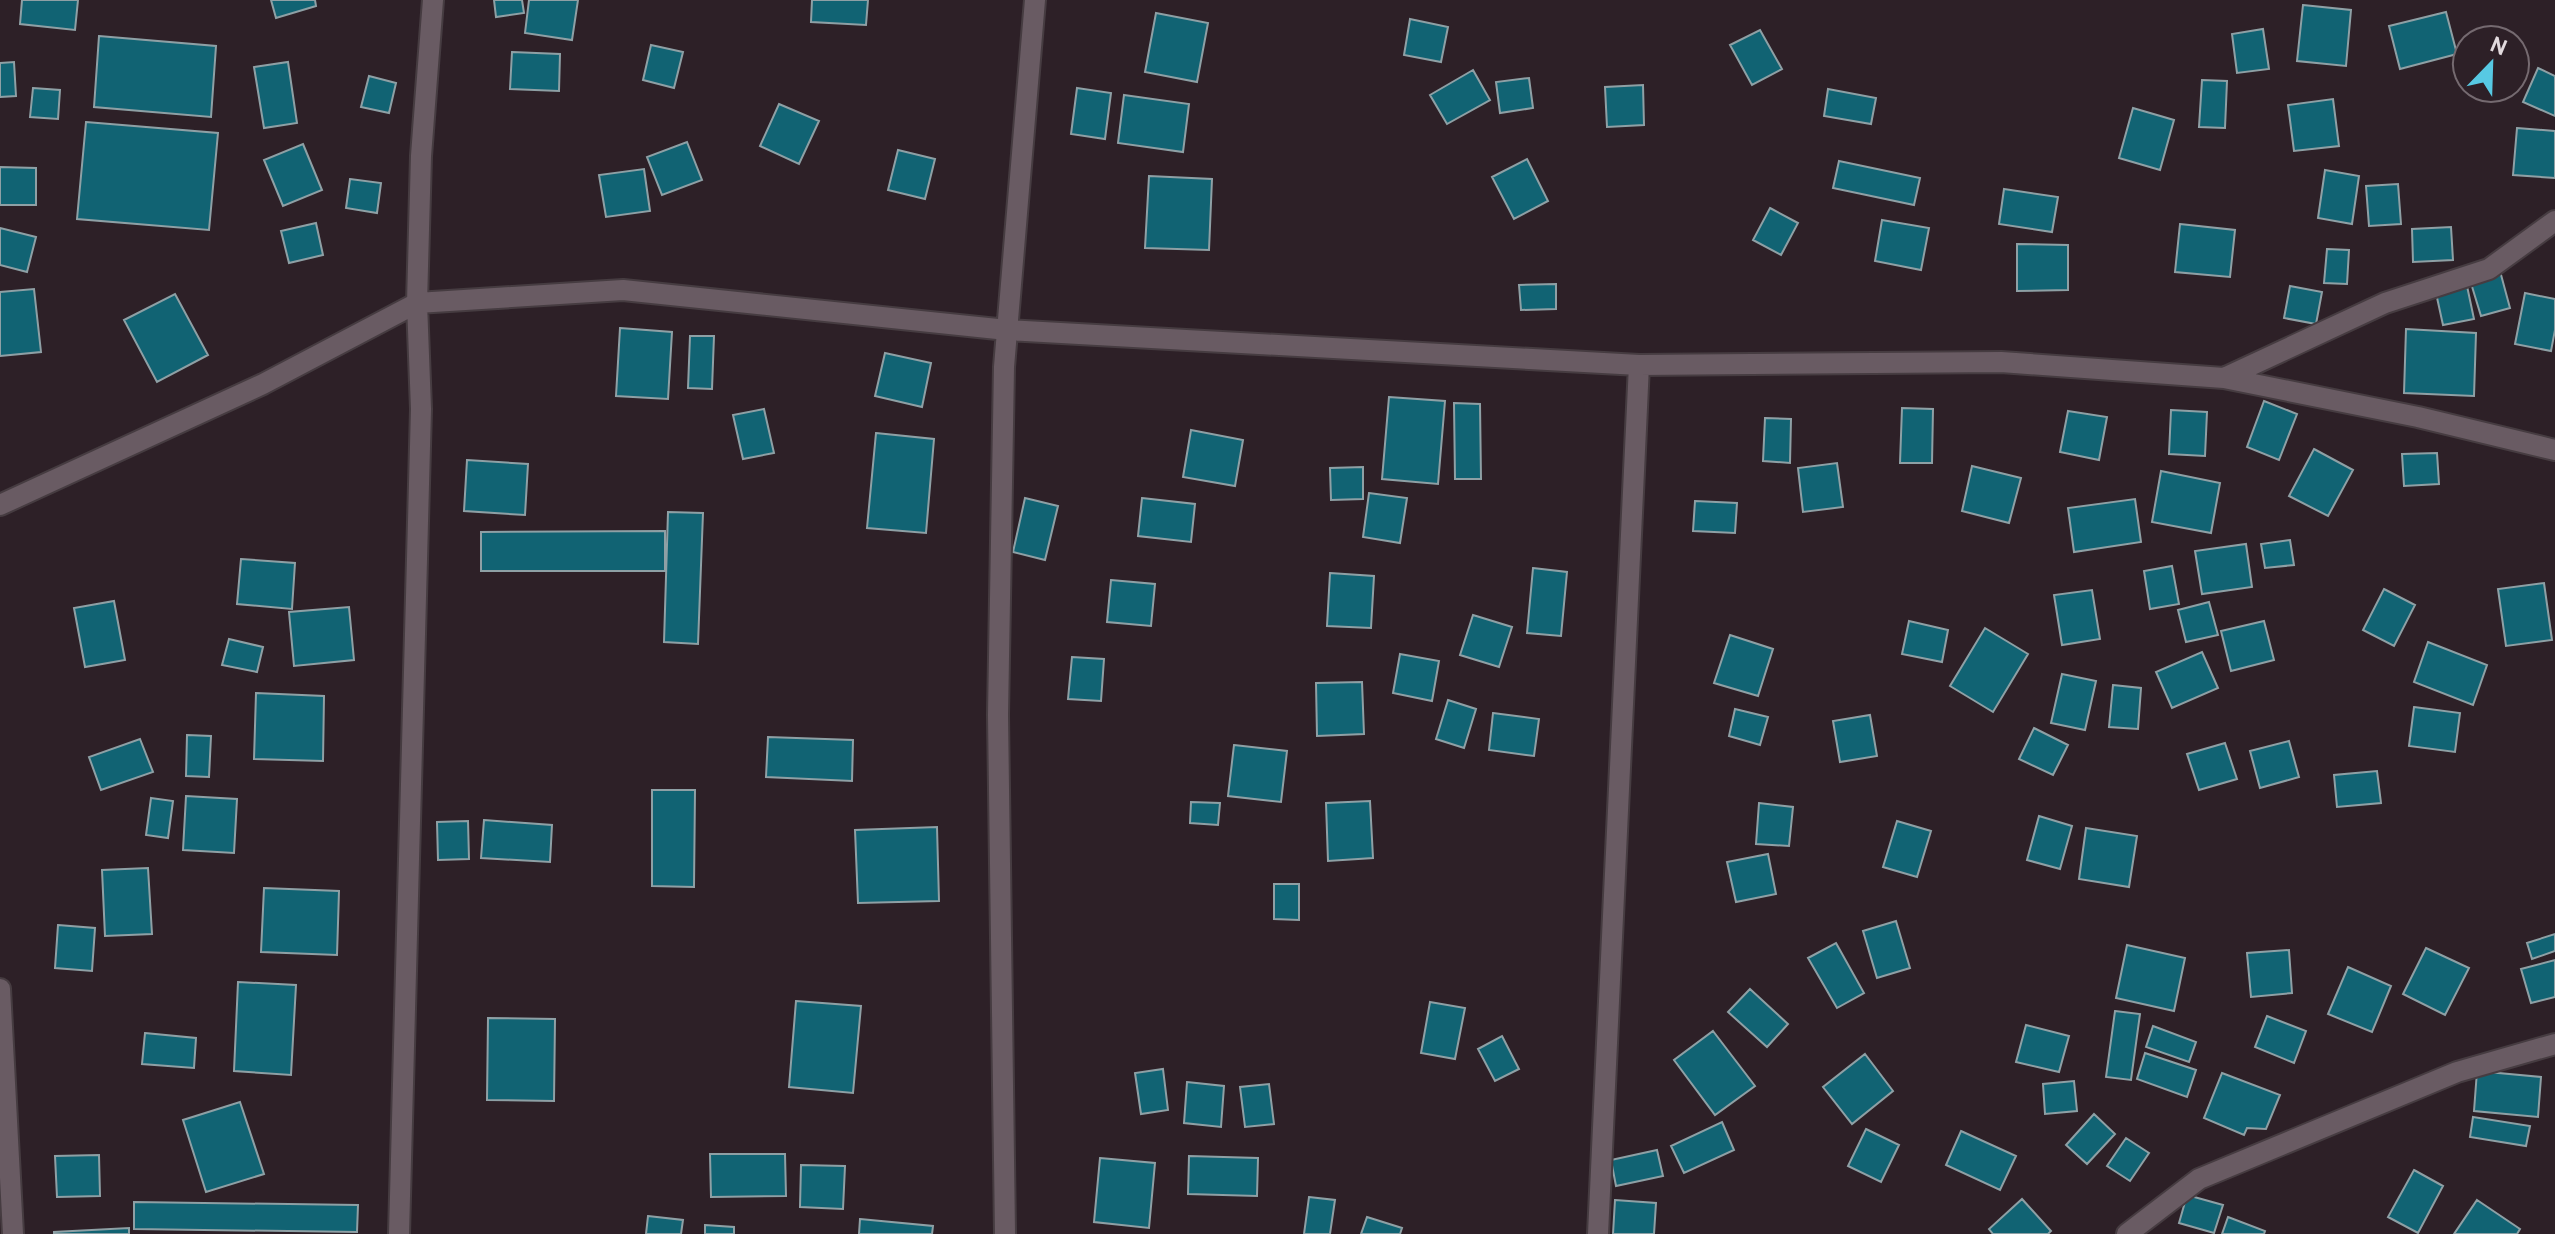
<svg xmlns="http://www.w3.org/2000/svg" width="2555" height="1234" viewBox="0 0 2555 1234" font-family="Overpass,sans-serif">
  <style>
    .building { fill: #116373; stroke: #8ea0a5; stroke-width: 2 }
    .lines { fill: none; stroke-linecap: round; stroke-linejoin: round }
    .minor-casing { stroke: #463c41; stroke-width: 24 }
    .minor { stroke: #695b63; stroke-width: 20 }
  </style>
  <rect width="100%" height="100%" fill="#2d2027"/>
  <!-- building -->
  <path class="building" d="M22 0H78L75 30 20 24Z
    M271 0H315L316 6 276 18Z
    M494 0H522L524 13 496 17Z
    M529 0H578L572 40 525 33Z
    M812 0H868L866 25 811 22Z
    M2303 5 2351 10 2346 66 2297 61Z
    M2446 12 2457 54 2400 69 2389 26Z
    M1156 13 1208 23 1197 82 1145 72Z
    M1410 19 1448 27 1441 62 1404 55Z
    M2263 29 2269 69 2237 73 2232 34Z
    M1760 30 1782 69 1752 85 1730 45Z
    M99 36 216 46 211 117 94 107Z
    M651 45 683 52 674 88 643 80Z
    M512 52 560 54 559 91 510 89Z
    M14 62 16 96 0 97V63Z
    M288 62 297 123 264 128 254 67Z
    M2538 68 2555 76V116L2523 102Z
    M1473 70 1490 100 1447 124 1430 95Z
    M369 76 396 83 389 113 361 107Z
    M1529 78 1533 108 1500 113 1496 82Z
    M2202 80 2227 81 2225 128 2199 127Z
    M1643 85 1644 125 1607 127 1605 87Z
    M33 88 60 90 58 119 30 117Z
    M1077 88 1111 93 1105 139 1071 134Z
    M1828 89 1876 98 1871 124 1824 116Z
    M1124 95 1189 104 1183 152 1118 143Z
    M2333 99 2339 146 2294 151 2288 105Z
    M779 104 819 121 799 164 760 146Z
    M2133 108 2174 120 2160 170 2119 158Z
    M86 122 218 133 209 230 77 219Z
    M2517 128 2555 131V178L2513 175Z
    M687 142 702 180 662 195 647 157Z
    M303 144 322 190 283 206 264 160Z
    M898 150 935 159 925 199 888 190Z
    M1527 159 1548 201 1514 219 1492 177Z
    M1839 161 1920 178 1914 205 1833 188Z
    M0 167 36 168V205H0Z
    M644 169 650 211 606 217 599 175Z
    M2325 170 2359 176 2352 224 2318 218Z
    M1149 176 1212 179 1209 250 1145 248Z
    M350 179 381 183 377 213 346 208Z
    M2398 184 2401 224 2369 226 2366 186Z
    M2004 189 2058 197 2052 232 1999 224Z
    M1770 208 1798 223 1781 255 1753 240Z
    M1882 220 1929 228 1921 270 1875 261Z
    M316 223 323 255 289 263 281 231Z
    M2180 224 2235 230 2230 277 2175 272Z
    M2451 227 2453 260 2413 262 2412 229Z
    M0 228 36 237 27 272 0 265Z
    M2017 244 2068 245V290L2017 291Z
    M2327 249 2349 250 2347 284 2324 283Z
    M2500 271 2510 308 2481 316 2470 280Z
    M1556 284V309L1521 310 1519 285Z
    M2290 286 2322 292 2316 324 2284 318Z
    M2467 286 2474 319 2443 325 2436 293Z
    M34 289 41 352 0 356V292Z
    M2525 293 2555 299V330L2551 351 2515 344Z
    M175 294 208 355 157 382 124 320Z
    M620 328 672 332 668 399 616 396Z
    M2406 329 2476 333 2474 396 2404 393Z
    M690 336H714L712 389 688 388Z
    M885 353 931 363 922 407 875 396Z
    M1389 397 1445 401 1438 484 1382 479Z
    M2264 401 2297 414 2279 460 2247 447Z
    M1454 403 1480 404 1481 479H1455Z
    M1902 408 1933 409 1932 463H1900Z
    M764 409 774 453 743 459 733 415Z
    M2171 410 2207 412 2205 456 2169 454Z
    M2068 411 2107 417 2099 460 2060 452Z
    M1765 418 1791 419 1790 463 1763 461Z
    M1191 430 1243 440 1235 486 1183 477Z
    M876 433 934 439 926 533 867 528Z
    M2314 449 2353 470 2328 516 2289 496Z
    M2437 453 2439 484 2404 486 2402 454Z
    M467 460 528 464 525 515 464 511Z
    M1837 463 1843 507 1803 512 1798 468Z
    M1972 466 2021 478 2009 523 1962 511Z
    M1363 467V499L1331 500 1330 468Z
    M2161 471 2220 483 2211 533 2152 522Z
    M1369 493 1407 498 1400 543 1363 537Z
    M1025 498 1058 506 1045 560 1013 552Z
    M1142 498 1195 504 1191 542 1138 536Z
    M2135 499 2141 542 2074 552 2068 508Z
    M1695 501 1737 503 1735 533 1693 531Z
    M668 512 703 513 698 644 664 642Z
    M665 531V571H481V532Z
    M2290 540 2294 565 2265 568 2261 544Z
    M2246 544 2252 587 2202 594 2195 551Z
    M241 559 295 563 292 609 237 604Z
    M2172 566 2179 604 2150 609 2144 571Z
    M1533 568 1567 572 1561 636 1527 633Z
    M1330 573 1374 576 1371 628 1327 626Z
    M1111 580 1155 584 1151 626 1107 622Z
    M2544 583 2552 640 2506 646 2498 589Z
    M2384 589 2415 605 2394 646 2363 630Z
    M2092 590 2100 639 2062 645 2054 595Z
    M114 601 125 660 85 667 74 608Z
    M2209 602 2218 635 2186 642 2178 610Z
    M349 607 354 660 294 666 289 612Z
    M1473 615 1512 627 1499 667 1460 655Z
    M1909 621 1948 630 1942 662 1902 654Z
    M2264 621 2274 660 2231 671 2221 631Z
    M1985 628 2028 654 1993 712 1950 686Z
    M1730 635 1773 649 1758 696 1714 683Z
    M229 639 263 647 257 672 222 665Z
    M2428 642 2487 665 2473 705 2414 682Z
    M2202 652 2218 688 2172 708 2156 672Z
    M1400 654 1439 661 1432 701 1393 693Z
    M1072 657 1104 659 1101 701 1068 699Z
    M2062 674 2096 681 2085 730 2051 723Z
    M1362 682 1364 734 1317 736 1316 683Z
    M2113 685 2141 688 2138 729 2109 727Z
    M256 693 324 696 323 761 254 759Z
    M1448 700 1476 709 1464 748 1436 739Z
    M2414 707 2460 713 2455 752 2409 746Z
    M1735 709 1768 717 1760 745 1729 736Z
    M1493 713 1539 719 1534 756 1489 750Z
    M1870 715 1877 756 1840 762 1833 721Z
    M2034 728 2068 745 2053 775 2019 759Z
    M187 735 211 736 209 777 186 776Z
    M768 737 853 740 852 781 766 777Z
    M140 739 153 772 101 790 89 757Z
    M2289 741 2299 777 2260 788 2250 751Z
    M2225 743 2237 779 2199 790 2187 754Z
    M1234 745 1287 751 1281 802 1228 796Z
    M2377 771 2381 803 2337 807 2334 775Z
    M652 790H695L694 887 652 886Z
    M186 796 237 799 234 853 183 850Z
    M151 798 173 801 168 838 146 835Z
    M1370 801 1373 858 1328 861 1326 803Z
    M1191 802 1220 803 1218 825 1190 823Z
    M1759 803 1793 807 1789 846 1756 844Z
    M2039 816 2072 826 2060 869 2027 860Z
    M484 820 552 825 550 862 481 858Z
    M468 821 469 859 438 860 437 822Z
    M1897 821 1931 831 1917 877 1883 867Z
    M937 827 939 901 858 903 855 830Z
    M2086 828 2137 836 2129 887 2079 879Z
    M1768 854 1776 894 1736 902 1727 862Z
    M148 868 152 934 105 936 102 870Z
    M1274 884H1299V920L1274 919Z
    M264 888 339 891 337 955 261 952Z
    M1896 921 1910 968 1877 978 1863 931Z
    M58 925 95 928 92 971 55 968Z
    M2555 934V951L2532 959 2527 943Z
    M1836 943 1864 993 1837 1008 1808 958Z
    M2127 945 2185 958 2174 1011 2116 998Z
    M2426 948 2469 968 2445 1015 2403 994Z
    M2289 950 2292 993 2251 997 2247 953Z
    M2555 960V997L2531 1003 2521 969Z
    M2348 967 2391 986 2372 1032 2328 1014Z
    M238 982 296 985 291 1075 234 1071Z
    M1750 989 1788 1024 1767 1047 1728 1012Z
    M796 1001 861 1006 853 1093 789 1087Z
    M1430 1002 1465 1008 1455 1059 1421 1053Z
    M2115 1011 2140 1014 2131 1080 2106 1077Z
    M2267 1016 2306 1031 2294 1063 2255 1047Z
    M488 1018 555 1019 554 1101 487 1100Z
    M2026 1025 2069 1036 2059 1072 2016 1062Z
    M2153 1026 2196 1042 2189 1062 2146 1047Z
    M1713 1031 1755 1086 1715 1115 1674 1060Z
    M145 1033 196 1038 194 1068 142 1064Z
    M1502 1036 1519 1069 1495 1081 1478 1049Z
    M2145 1053 2196 1070 2187 1097 2137 1079Z
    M1865 1054 1893 1091 1852 1124 1823 1087Z
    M1163 1069 1168 1110 1141 1114 1135 1073Z
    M2477 1071 2541 1077 2538 1117 2474 1111Z
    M2222 1073 2280 1095 2266 1129 2247 1128 2244 1135 2204 1118Z
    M2074 1081 2077 1111 2045 1114 2043 1084Z
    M1187 1082 1224 1086 1221 1127 1184 1123Z
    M1269 1084 1274 1124 1245 1127 1240 1087Z
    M240 1102 264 1174 206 1192 183 1120Z
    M2094 1114 2115 1134 2087 1164 2066 1145Z
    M2473 1117 2530 1126 2526 1146 2470 1137Z
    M1722 1122 1734 1150 1684 1173 1671 1146Z
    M1866 1129 1899 1145 1881 1182 1848 1166Z
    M1961 1131 2016 1156 2000 1190 1946 1165Z
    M2126 1138 2149 1153 2130 1181 2107 1166Z
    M1657 1150 1663 1176 1616 1186 1611 1160Z
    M710 1154H785L786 1196 711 1197Z
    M99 1155 100 1196 57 1197 55 1156Z
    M1189 1156 1258 1158 1257 1196 1188 1194Z
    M1100 1158 1155 1163 1149 1228 1094 1222Z
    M801 1165 845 1166 843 1209 800 1207Z
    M2414 1170 2443 1186 2418 1233 2388 1217Z
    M2187 1195 2223 1205 2214 1233 2179 1223Z
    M1309 1197 1335 1200 1330 1234H1304Z
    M2022 1199 2051 1231 2048 1234H1993L1989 1229Z
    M1615 1200 1656 1203 1654 1234H1613Z
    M2477 1200 2520 1229 2517 1234H2454Z
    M134 1202 358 1205 357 1232 134 1229Z
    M648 1216 683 1220 681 1234H646Z
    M1367 1217 1402 1228 1400 1234H1361Z
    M2228 1217 2265 1231 2264 1234H2222Z
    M860 1219 933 1226 932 1234H859Z
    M705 1225 734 1227V1234H705Z
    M129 1228V1234H54V1232Z"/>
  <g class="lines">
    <defs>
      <path id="minor" d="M2224 378 2385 303 2489 269 2555 221
        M0 505 263 384 417 303 623 290 1007 330 1639 365 2001 362 2224 378 2418 417 2555 450
        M0 989 13 1234
        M399 1234 421 409 417 303 421 156 433 0
        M1005 1234 998 715 1004 367 1035 0
        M1598 1234 1639 365
        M2127 1234 2199 1179 2457 1072 2555 1044"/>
    </defs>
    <!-- minor casing -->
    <use href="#minor" class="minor-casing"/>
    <!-- minor -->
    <use href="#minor" class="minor"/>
  </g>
  <!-- north arrow -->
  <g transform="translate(2491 64) rotate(23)"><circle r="38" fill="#2d2027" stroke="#756a70" stroke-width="2"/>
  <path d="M0-6L14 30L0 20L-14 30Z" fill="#57c9e3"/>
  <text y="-12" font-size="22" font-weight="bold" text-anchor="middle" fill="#e2dade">N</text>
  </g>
</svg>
